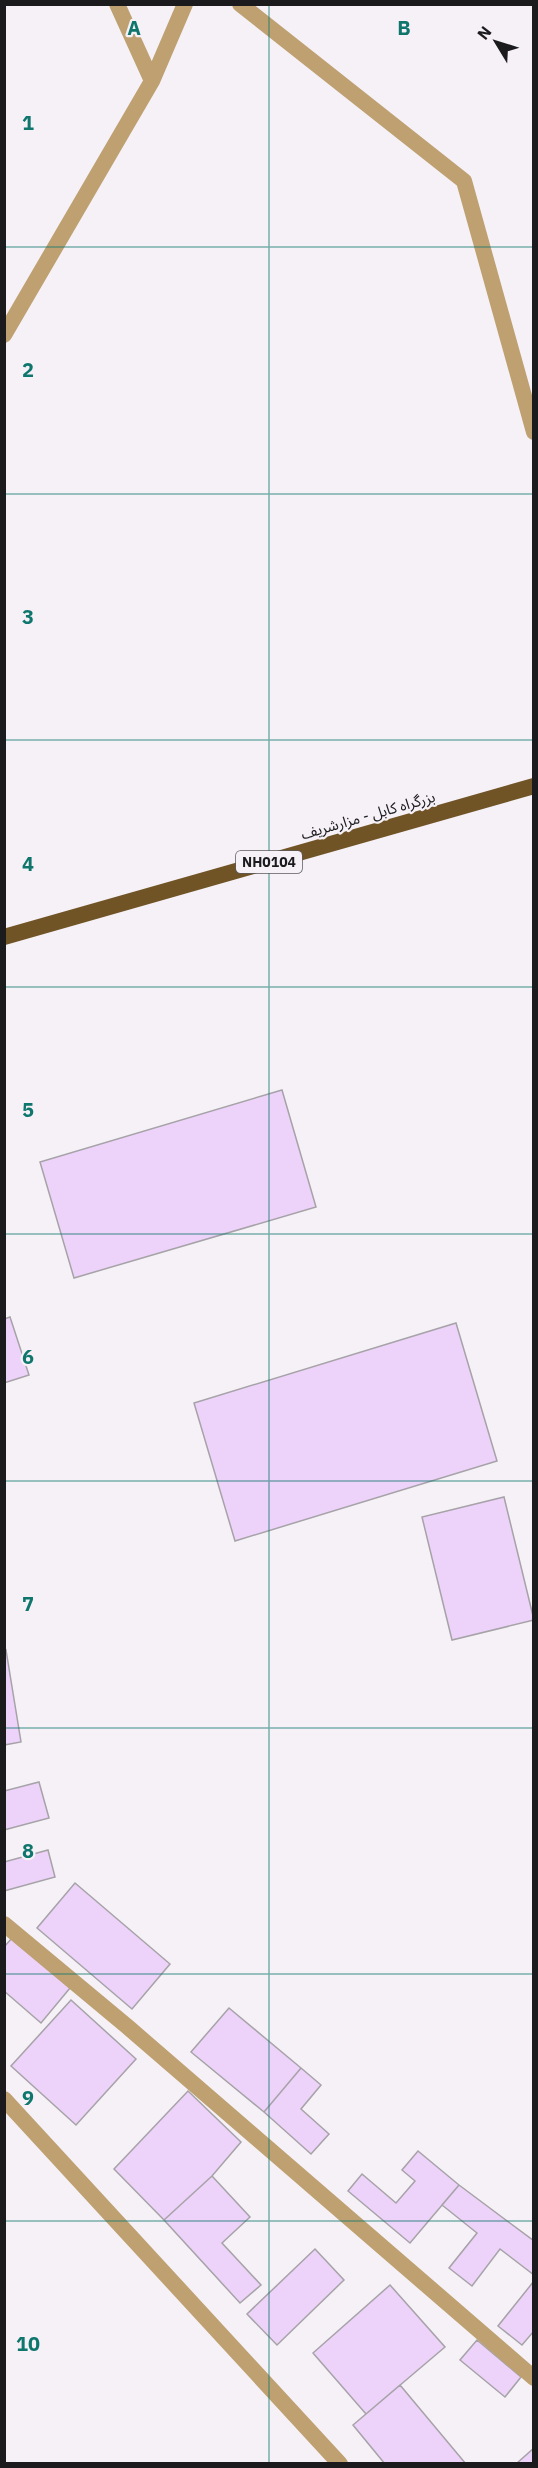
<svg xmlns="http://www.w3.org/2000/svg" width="538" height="2468" viewBox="0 0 538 2468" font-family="'IBM Plex Sans','Noto Sans Arabic',sans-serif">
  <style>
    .building { fill: #edd2f9; stroke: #a6a3a8; stroke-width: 1.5 }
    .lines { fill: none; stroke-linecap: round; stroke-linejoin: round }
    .minor { stroke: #bea071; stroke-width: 16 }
    .trunk { stroke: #705426; stroke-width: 16 }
    .grid { fill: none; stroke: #0f766e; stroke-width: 1.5; stroke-opacity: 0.55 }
    .labels { text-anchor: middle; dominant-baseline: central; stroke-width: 4.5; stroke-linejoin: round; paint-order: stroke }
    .shield { fill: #f5f1f6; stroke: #5c5a5d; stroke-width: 1.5 }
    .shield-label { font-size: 14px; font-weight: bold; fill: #1b1a1c }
    .street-label { font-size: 15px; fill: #1b1a1c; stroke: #f5f1f6 }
    .grid-label { font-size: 20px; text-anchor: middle; font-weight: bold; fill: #0f766e; stroke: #f5f1f6; stroke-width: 4.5; stroke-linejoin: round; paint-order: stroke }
  </style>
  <rect width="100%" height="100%" fill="#f5f1f6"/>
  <!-- building -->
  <path class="building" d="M282 1090 316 1207 74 1278 40 1162Z
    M10 1317 29 1375 4 1383V1319Z
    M456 1323 497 1461 235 1541 194 1403Z
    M504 1497 534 1620 452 1640 422 1517Z
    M6 1650 21 1742 4 1745V1651Z
    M39 1782 49 1818 4 1830V1791Z
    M48 1850 55 1877 4 1891V1862Z
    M75 1883 170 1964 132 2009 37 1928Z
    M12 1938 70 1988 41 2023 4 1991V1947Z
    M71 2000 136 2059 76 2125 11 2066Z
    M229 2008 301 2068 264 2112 191 2052Z
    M301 2068 321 2085 301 2109 329 2134 311 2154 264 2112Z
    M188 2091 241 2142 212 2176 164 2220 114 2169Z
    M418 2151 459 2185 410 2243 348 2191 362 2174 396 2203 415 2181 402 2170Z
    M212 2176 250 2217 222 2243 261 2285 240 2303 164 2220Z
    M459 2185 534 2241V2275L500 2249 472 2286 449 2268 477 2233 442 2205Z
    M315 2249 344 2280 277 2345 247 2314Z
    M534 2281V2331L522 2345 498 2326Z
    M390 2285 445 2347 366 2414 313 2353Z
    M477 2340 521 2377 505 2397 460 2360Z
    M400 2385 466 2464H385L353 2425Z
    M534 2448V2464H516Z"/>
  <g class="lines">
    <!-- minor -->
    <path class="minor" d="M117 4 152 81
      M240 4 464 181 534 432
      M4 335 152 81 185 4
      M4 1924 129 2028 534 2378
      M4 2099 340 2464"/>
    <!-- trunk -->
    <path class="trunk" d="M4 937 534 786"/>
  </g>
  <!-- grid -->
  <path class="grid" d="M269 4V2464M4 247H534M4 494H534M4 740H534M4 987H534M4 1234H534M4 1481H534M4 1728H534M4 1974H534M4 2221H534"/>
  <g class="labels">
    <!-- shield labels -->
    <rect class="shield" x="236" y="851" width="66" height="22" rx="4.5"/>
    <g class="shield-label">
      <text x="269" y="862">NH0104</text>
    </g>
    <!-- street labels -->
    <g class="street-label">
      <text transform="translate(368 815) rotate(-16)">بزرگراه کابل - مزارشریف</text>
    </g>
  </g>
  <g class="grid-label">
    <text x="134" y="35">A</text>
    <text x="404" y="35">B</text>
    <text x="28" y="130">1</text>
    <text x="28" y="377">2</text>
    <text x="28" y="624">3</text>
    <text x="28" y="871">4</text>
    <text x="28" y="1117">5</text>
    <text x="28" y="1364">6</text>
    <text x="28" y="1611">7</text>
    <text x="28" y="1858">8</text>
    <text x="28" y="2105">9</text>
    <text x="28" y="2351">10</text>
  </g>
  <!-- border -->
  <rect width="538" height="2468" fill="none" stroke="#1b1a1c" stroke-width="12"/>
  <!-- north arrow -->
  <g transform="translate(496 42) rotate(308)" stroke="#f5f1f6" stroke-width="4.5" paint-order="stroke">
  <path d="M0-4.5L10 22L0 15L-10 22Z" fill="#1b1a1c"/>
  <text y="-9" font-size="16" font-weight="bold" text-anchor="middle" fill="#1b1a1c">N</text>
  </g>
</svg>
